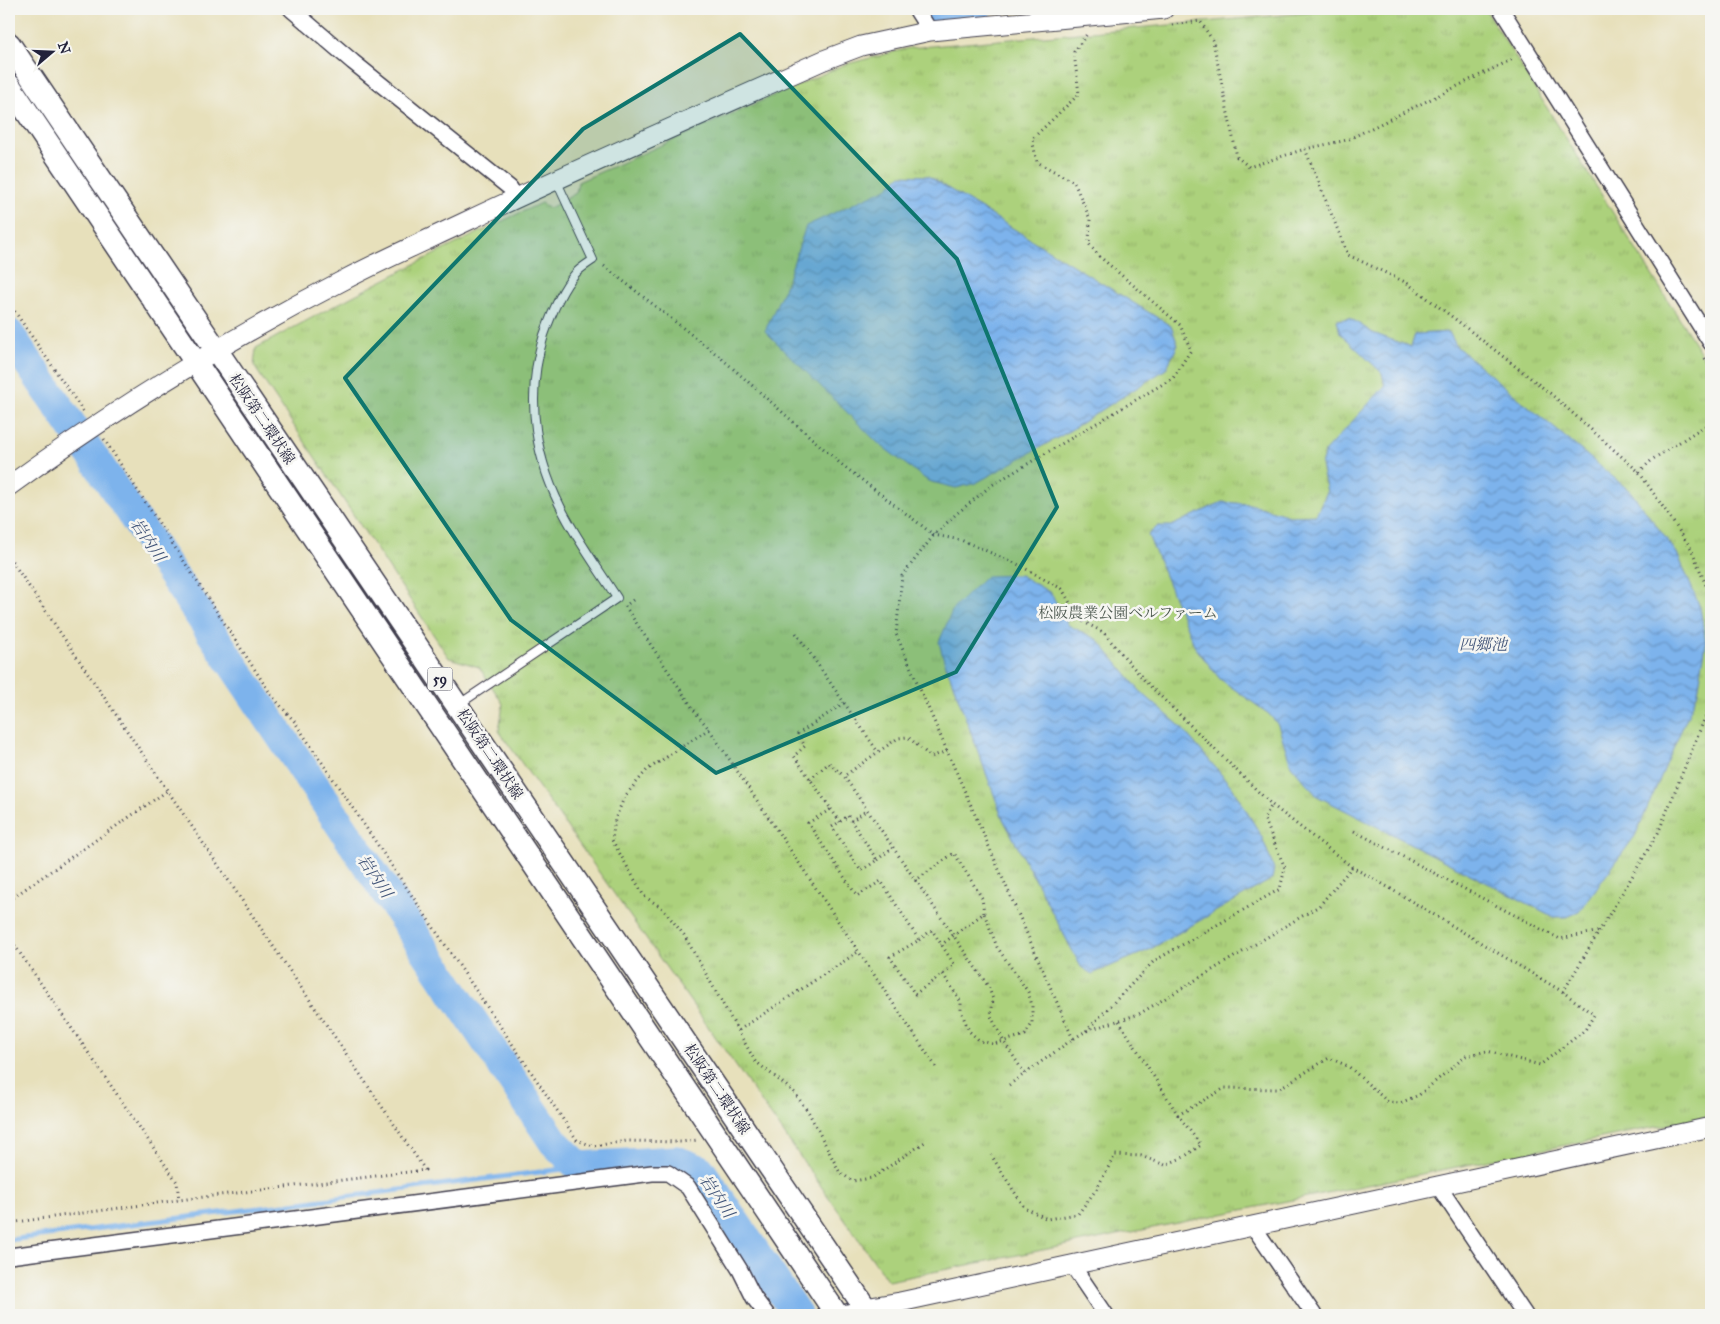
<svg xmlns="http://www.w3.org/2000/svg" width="1720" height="1324" viewBox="0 0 1720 1324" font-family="'IM FELL Great Primer','Noto Serif JP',serif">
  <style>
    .park { fill: url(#park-tufts); stroke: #677a5b }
    .water { fill: url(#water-waves); stroke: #506a94 }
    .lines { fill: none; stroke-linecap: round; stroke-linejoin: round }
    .stream { stroke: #7db3ec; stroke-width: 5 }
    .river { stroke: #7db3ec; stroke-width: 31 }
    .service-casing { stroke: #403e4e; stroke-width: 10 }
    .minor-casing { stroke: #403e4e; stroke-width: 18 }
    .tertiary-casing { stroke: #403e4e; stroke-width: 21 }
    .primary-casing { stroke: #403e4e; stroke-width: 25 }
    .path { stroke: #403e4e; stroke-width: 3; stroke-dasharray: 1 4; stroke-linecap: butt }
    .service { stroke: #fff; stroke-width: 8 }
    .minor { stroke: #fff; stroke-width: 15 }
    .tertiary { stroke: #fff; stroke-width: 19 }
    .primary { stroke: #fff; stroke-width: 22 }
    .marked { fill: #0f766e; fill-opacity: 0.2; stroke: #0f766e; stroke-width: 4; stroke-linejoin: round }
    .labels { text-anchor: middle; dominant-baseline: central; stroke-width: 5; stroke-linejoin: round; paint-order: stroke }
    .shield { fill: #f6f6f2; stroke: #626272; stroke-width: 1 }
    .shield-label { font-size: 14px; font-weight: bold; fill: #22223b }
    .street-label { font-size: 15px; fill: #22223b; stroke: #f6f6f2 }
    .park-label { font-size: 15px; fill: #4b574e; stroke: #f6f6f2 }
    .water-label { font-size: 16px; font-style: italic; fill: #425579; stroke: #f6f6f2 }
  </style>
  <defs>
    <pattern id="park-tufts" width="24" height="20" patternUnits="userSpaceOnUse" patternTransform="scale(1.25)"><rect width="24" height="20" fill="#acd17b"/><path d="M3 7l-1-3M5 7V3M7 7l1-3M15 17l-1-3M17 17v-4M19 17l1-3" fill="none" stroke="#94b36b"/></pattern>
    <pattern id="water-waves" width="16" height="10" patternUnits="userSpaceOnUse" patternTransform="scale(1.25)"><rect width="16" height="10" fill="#7db3ec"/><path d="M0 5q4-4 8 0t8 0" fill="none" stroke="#6691c0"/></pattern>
  </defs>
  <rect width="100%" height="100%" fill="#f6f6f2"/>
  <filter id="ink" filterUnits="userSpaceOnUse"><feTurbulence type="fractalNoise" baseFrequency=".02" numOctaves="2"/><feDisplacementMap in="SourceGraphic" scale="10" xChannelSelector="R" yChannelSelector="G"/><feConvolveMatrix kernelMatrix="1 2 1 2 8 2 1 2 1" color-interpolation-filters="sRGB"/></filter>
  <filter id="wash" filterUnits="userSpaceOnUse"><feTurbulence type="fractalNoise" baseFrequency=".0096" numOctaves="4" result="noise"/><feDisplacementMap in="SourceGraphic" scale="20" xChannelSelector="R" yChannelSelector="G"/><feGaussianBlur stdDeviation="1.12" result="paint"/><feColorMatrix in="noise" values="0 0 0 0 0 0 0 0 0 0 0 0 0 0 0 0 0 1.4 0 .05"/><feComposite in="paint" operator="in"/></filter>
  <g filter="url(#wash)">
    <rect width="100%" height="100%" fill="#e7e0bb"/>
    <!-- park -->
    <path class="park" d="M1351 9H1485L1711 369V1116L888 1281 499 731 503 704 479 667 449 658 254 366 256 348C349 297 444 248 541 203L550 208 576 193 578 182 843 65 909 48Z"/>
    <!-- water -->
    <path class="water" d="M901 175 928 176 1171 326 1178 345 1166 369 1066 433 976 483 956 488 928 481 879 444 765 331 787 282 806 226 887 188Z
      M1350 318 1373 333 1411 347 1415 334 1449 332 1457 347 1631 492 1677 553 1700 607 1706 644 1698 692 1635 836 1579 912 1567 917H1554L1317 796 1291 765 1278 725 1269 714 1220 679 1195 647 1148 535 1158 526H1171L1222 502 1250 504 1290 516 1316 515 1327 492 1321 465 1325 451 1385 386 1382 373 1340 333 1337 320Z
      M1020 575 1051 593 1068 625 1098 640 1141 692 1180 726 1232 787 1262 837 1274 869 1272 879 1149 950 1092 974 1081 967 1003 819 943 657 939 642 953 609 986 576Z"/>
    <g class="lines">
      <!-- stream -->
      <path class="stream" d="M9 1240 579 1167"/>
      <!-- river -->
      <path class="river" d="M938 9 940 12 976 9
        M9 334 102 470 554 1142 579 1167 676 1161 700 1170 797 1315"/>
    </g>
  </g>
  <g filter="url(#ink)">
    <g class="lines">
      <defs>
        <path id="service" d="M458 705 617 598C601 573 583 548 568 521 535 463 524 399 544 335 551 315 562 289 575 274 580 268 587 264 593 260L556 180"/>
        <path id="minor" d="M291 9 353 62 510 188 516 198
          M916 9 930 31
          M1501 9 1711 343
          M1439 1187 1525 1315
          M1253 1226 1314 1315
          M9 1256 652 1173H668L688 1187 740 1270 754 1298 767 1315
          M1072 1265 1106 1315
          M834 1315 865 1308"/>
        <path id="tertiary" d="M9 486C115 409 227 340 344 280 384 259 425 241 465 222 584 166 704 113 824 60L861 46 930 31 1164 9
          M865 1308 900 1302 1711 1127"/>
        <path id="primary" d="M9 44 870 1315
          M9 85 837 1315"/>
      </defs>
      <!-- service casing -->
      <use href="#service" class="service-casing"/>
      <!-- minor casing -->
      <use href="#minor" class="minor-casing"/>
      <!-- tertiary casing -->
      <use href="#tertiary" class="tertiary-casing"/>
      <!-- primary casing -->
      <use href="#primary" class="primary-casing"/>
      <!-- path -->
      <path class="path" d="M1172 25 1200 21 1213 41 1237 157 1249 167 1305 149 1348 255 1407 283 1455 319 1551 394 1639 472 1691 548 1711 598
        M1305 149 1347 140 1513 59 1514 60
        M604 266 720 357 841 464 934 535 961 540 1017 564 1062 589 1080 620 1103 632 1145 681 1272 805 1352 867 1381 883 1563 992 1594 1015 1585 1030 1540 1065 1487 1051 1466 1056 1419 1095 1400 1103 1388 1102 1348 1066 1329 1058 1278 1089 1225 1088 1178 1115 1201 1145 1184 1157 1165 1165 1141 1156 1115 1155 1096 1190 1078 1214 1047 1219 1024 1207 991 1155
        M9 303 85 414
        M1705 358 1711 367
        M104 439 272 696 294 721 577 1140 593 1146 627 1141 681 1142 698 1140
        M1639 472 1653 459 1711 422
        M9 557 425 1170 179 1200 9 1223
        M633 600 625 606 696 713 709 729 938 1070
        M796 633 878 752
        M844 703 798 734 805 746 794 756 831 809 808 823 857 896 881 881 919 940 890 957 915 994 943 974 961 1002V1011L969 1031 980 1041 994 1044 1025 1035 1032 1024V1005L1028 992 997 947 984 913 941 945
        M709 729 647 770 625 796 615 819 612 840 644 896 662 908 684 935 755 1061 794 1092 809 1113 839 1171 852 1181 872 1178 925 1142
        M947 751 931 757 908 737 898 738 844 776 988 986 993 999 991 1016 1004 1042 1025 1074
        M810 779 829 763 844 776
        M831 809 840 822
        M848 816 877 860 861 871 832 827Z
        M851 821 867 810
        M1354 831 1560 939 1600 931
        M877 860 892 848
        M915 881 954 853 982 898 984 913
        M9 900 167 791
        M9 937 177 1182 179 1200
        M919 940 932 930 954 964 943 974
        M1563 992 1658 833 1711 703
        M1119 1021 1178 1115
        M739 1030 858 952
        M1086 1031 1154 961 1280 889 1285 868 1264 818 1272 805
        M1073 1039 896 634 902 576 934 535 955 515 992 485 1173 378 1191 350 1180 325 1099 256 1089 244 1090 219 1074 182 1037 162 1032 139 1079 94 1074 52 1087 34H1089
        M1009 1085 1073 1039 1086 1031 1139 1014 1319 906 1352 867"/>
      <!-- service -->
      <use href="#service" class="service"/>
      <!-- minor -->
      <use href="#minor" class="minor"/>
      <!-- tertiary -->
      <use href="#tertiary" class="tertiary"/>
      <!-- primary -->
      <use href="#primary" class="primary"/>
    </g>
  </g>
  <!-- marked area -->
  <path class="marked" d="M740 34 957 259 1057 507 956 672 716 773 511 620 345 378 583 129Z"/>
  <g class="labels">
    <!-- shield labels -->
    <rect class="shield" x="427.5" y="667.5" width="25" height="23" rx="4"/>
    <g class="shield-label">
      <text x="440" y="679">59</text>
    </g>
    <!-- street labels -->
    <g class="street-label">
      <text transform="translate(262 419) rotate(56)">松阪第二環状線</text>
      <text transform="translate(490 754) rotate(56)">松阪第二環状線</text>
      <text transform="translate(717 1089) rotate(56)">松阪第二環状線</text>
    </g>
    <!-- park labels -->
    <g class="park-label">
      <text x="1128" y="613">松阪農業公園ベルファーム</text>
    </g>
    <!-- water labels -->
    <g class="water-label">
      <text transform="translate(148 540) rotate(56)">岩内川</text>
      <text x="1483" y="644">四郷池</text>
      <text transform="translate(375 876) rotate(56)">岩内川</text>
      <text transform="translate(717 1196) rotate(56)">岩内川</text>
    </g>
  </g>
  <!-- margin -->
  <rect width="1720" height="1324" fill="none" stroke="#f6f6f2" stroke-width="30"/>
  <!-- north arrow -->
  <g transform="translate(52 52) rotate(71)" stroke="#f6f6f2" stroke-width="4" paint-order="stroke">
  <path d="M0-4L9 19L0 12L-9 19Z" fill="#22223b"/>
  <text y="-8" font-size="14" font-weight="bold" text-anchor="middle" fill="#22223b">N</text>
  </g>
</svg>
